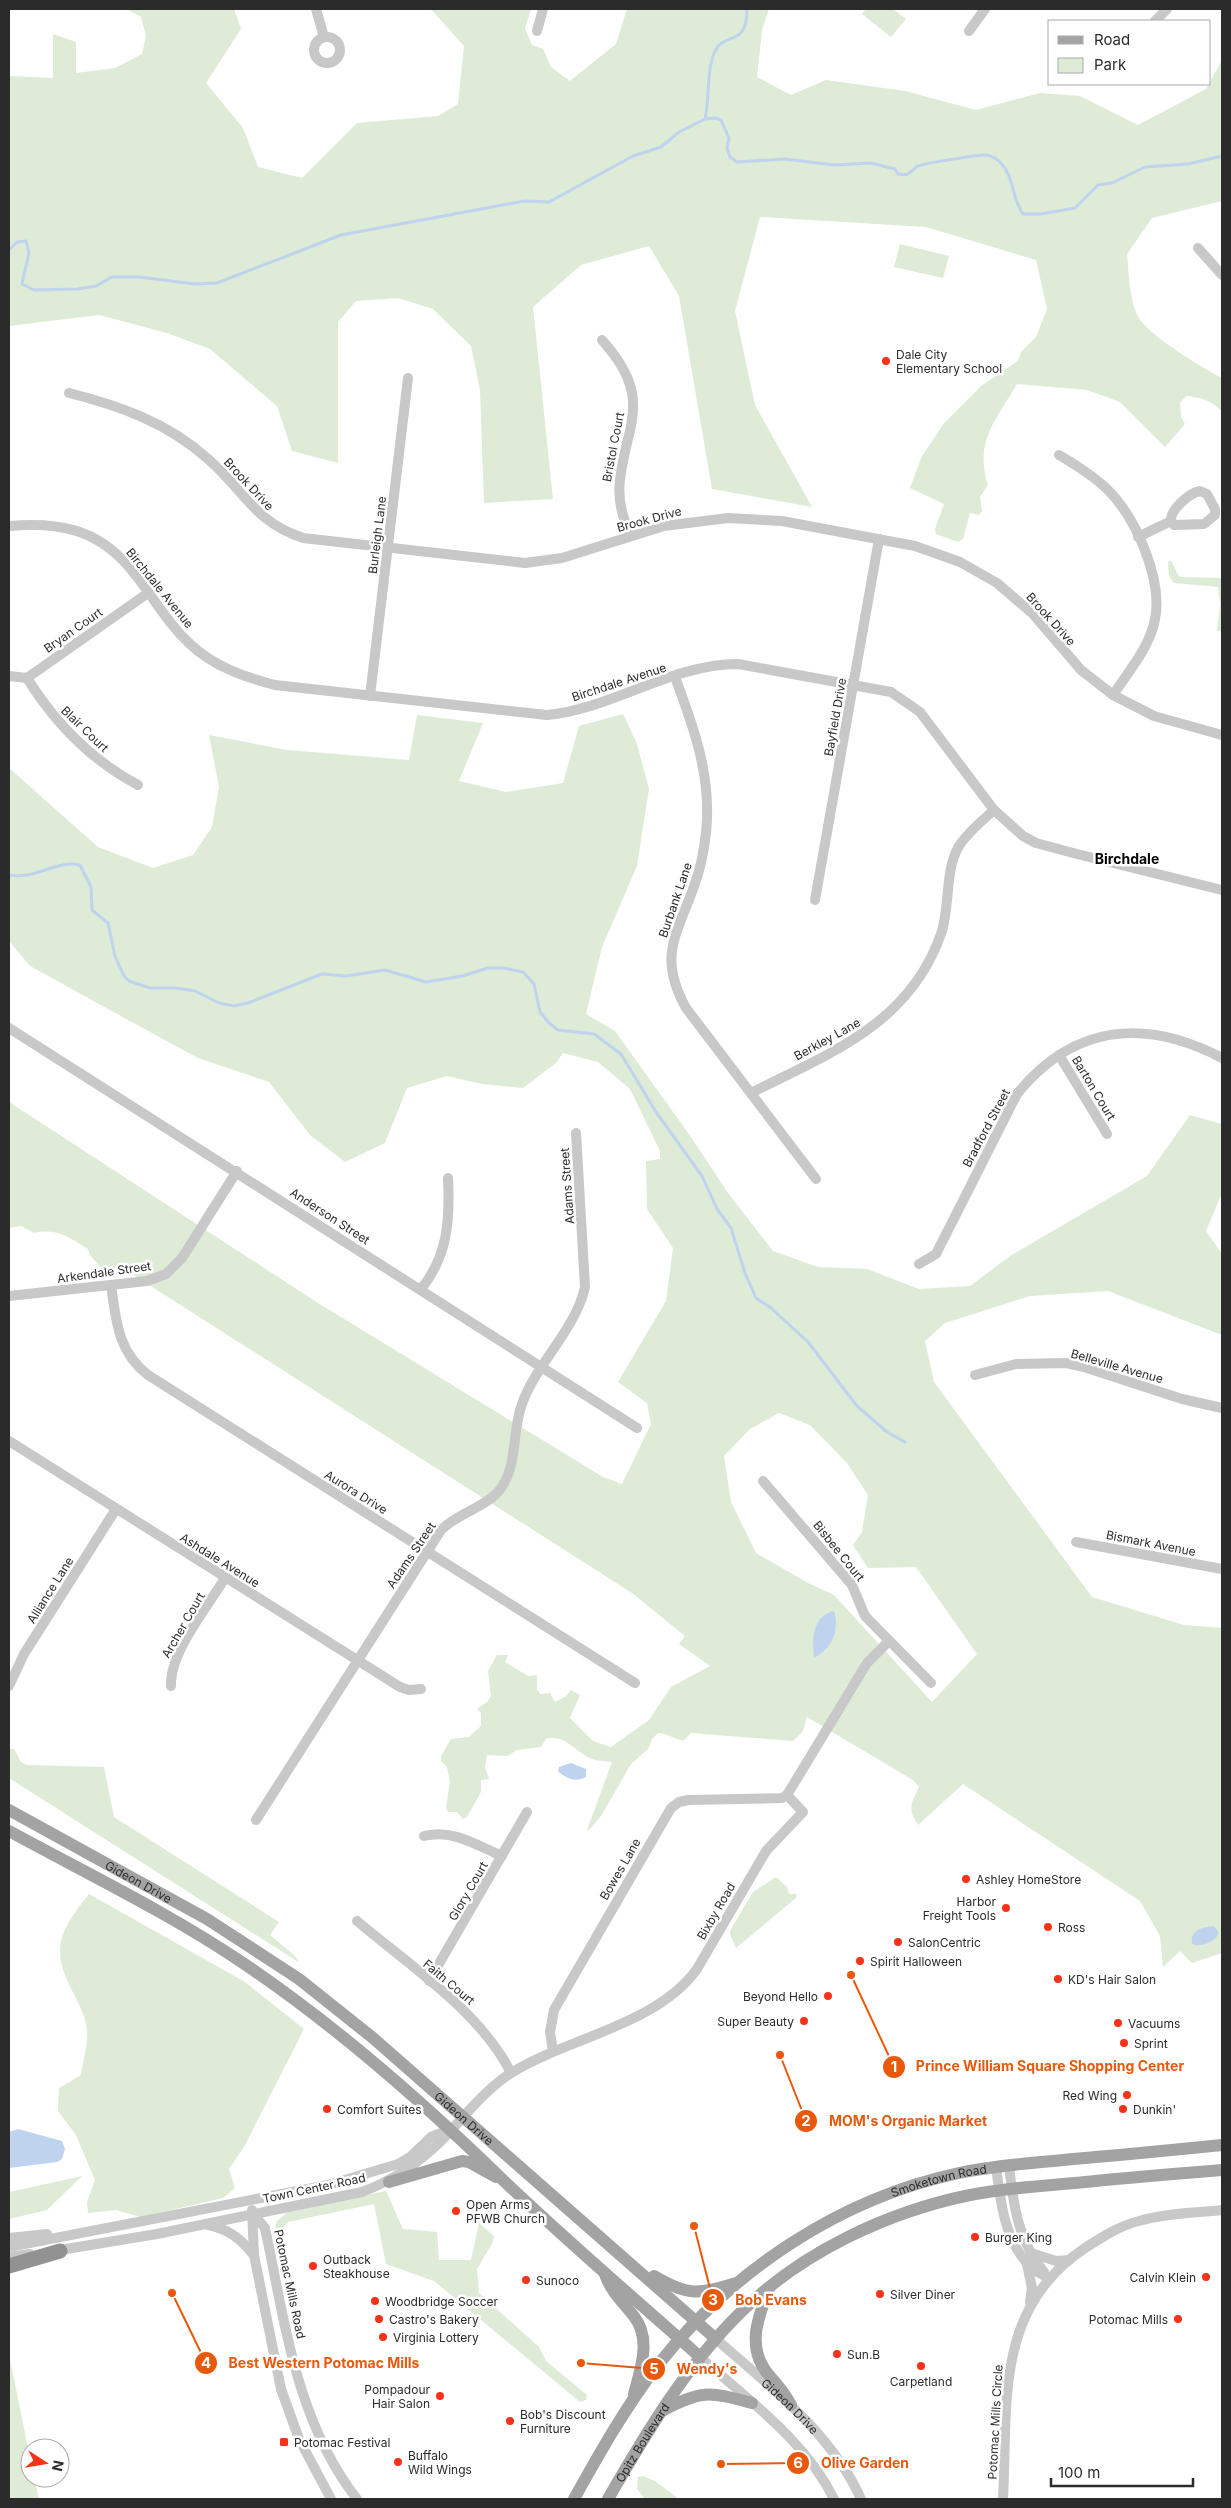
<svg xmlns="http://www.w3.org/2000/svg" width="1231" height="2508" viewBox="0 0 1231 2508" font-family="Inter,sans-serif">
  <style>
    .green { fill: #deebd6; fill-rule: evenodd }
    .water { fill: #c0d3ee }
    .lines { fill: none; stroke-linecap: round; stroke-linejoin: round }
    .stream { stroke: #c0d3ee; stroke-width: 3 }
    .minor { stroke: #c8c8c8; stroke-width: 10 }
    .major { stroke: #a3a3a3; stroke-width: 12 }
    .highway { stroke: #929292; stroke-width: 15 }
    .poi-dot { fill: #f73219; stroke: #fff; stroke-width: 2 }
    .labels { text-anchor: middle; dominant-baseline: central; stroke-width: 5; stroke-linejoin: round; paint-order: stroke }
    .poi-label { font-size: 12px; fill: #2b2b2b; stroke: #fff; text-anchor: start }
    .street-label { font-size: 12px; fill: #2b2b2b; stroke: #fff }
    .neighbourhood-label { font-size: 14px; font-weight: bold; fill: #000; stroke: #fff }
    .leader { fill: none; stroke: #e8590c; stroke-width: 2 }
    .callout-dot { fill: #e8590c; stroke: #fff; stroke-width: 2 }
    .mark-label { font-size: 15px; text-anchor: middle; font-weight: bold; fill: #fff }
    .callout-label { font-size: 14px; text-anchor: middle; font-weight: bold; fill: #e8590c; stroke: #fff; stroke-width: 5; stroke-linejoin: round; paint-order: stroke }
  </style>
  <rect width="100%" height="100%" fill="#fff"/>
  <!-- green -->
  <path class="green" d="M127 9H234L241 29 206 83 243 128 258 167 302 178 357 123 438 116 458 104 464 46 431 9H531L525 28 532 45 543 49 551 67 570 81 616 44 627 9H769L762 30 757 77 791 95 826 80 905 91 976 110 1040 93 1080 96 1138 125 1206 89 1222 60V201L1152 218 1127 254C1129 273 1129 305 1141 321 1155 339 1201 367 1222 378V412C1213 401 1200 397 1186 396L1180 403 1181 417 1185 424 1165 447 1120 402 1087 390 1017 384C996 420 974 442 988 485L980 497 982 511 979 515 970 513 963 539 958 542 936 534 935 529 944 504 910 488 922 456 945 422 981 386 1018 361 1021 352 1036 337 1047 309 1036 260 926 227 760 217 735 311 755 405 812 507 712 489 679 296 649 246 581 265 533 307 553 499 484 503 480 390 471 346 433 309 398 298 356 301 338 322V463L292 451 277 406 210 349 167 333 99 315 9 326V76L53 78V34L76 42V73L115 68 142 54 146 36 141 17Z
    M866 9H893L906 19 891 37 862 14Z
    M900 244 949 256 943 278 894 267Z
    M1168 561 1172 562 1178 575 1181 577 1222 578 1221 631H1217L1220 605 1218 587 1174 583 1169 576Z
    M623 714 637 744 649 789 637 866 602 947 586 1014 615 1031 691 1137 728 1193 773 1251 818 1267 867 1269 919 1289 970 1286 1010 1256 1147 1176 1190 1115 1222 1124V1193L1206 1231 1222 1254V1335L1108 1291 1030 1296 945 1323 925 1341 934 1382 1092 1597 1184 1625 1222 1628V1953L1192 1963 1180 1951 1163 1967 1160 1936 1140 1901 963 1784 918 1825C907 1808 911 1804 919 1787L913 1780 807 1717 803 1731 793 1741 691 1733 684 1740C674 1740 668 1733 658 1733L652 1739 648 1749 631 1764 601 1816 589 1830H587L612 1762C606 1761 598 1761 592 1759 577 1753 564 1733 546 1739L541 1747 517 1750 507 1756 487 1755 485 1767 489 1779 481 1780V1792L467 1817 463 1819 457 1812H448L446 1807 450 1782 447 1767 441 1761V1756L451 1739 469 1737 481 1726V1713L477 1709 487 1702 491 1696 488 1671 497 1655H508L505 1662 528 1676 537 1675V1689L540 1694 550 1693 555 1702 566 1696 571 1690 580 1695 570 1718 593 1741 611 1747 649 1720 671 1687 710 1666 679 1644 685 1636 632 1593 121 1267 103 1270 90 1255 88 1249C69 1237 56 1228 34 1233L21 1226 9 1228V1102L318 1303 603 1477 622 1484 651 1424 647 1403 618 1382 666 1301 673 1248 647 1209 646 1161 660 1159V1151L630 1089 598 1062 563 1053 556 1063 523 1088 482 1084 447 1076 407 1088 385 1143 345 1162 310 1135 269 1082 198 1058 139 1026 30 966 9 941V768L98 847 153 868 193 855 212 827 219 787 209 735 287 750 409 760 417 715 483 723 459 781 506 792 563 783 579 726ZM779 1413 810 1425 847 1463 868 1495 862 1532 853 1545 868 1568 916 1567 977 1654 932 1702 834 1595 808 1583 756 1553 731 1502 724 1456 750 1429Z
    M9 1749H14L21 1762 27 1765 104 1767 114 1817 279 1922 270 1935 294 1955 300 1963 9 1778Z
    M776 1877 787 1887 789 1894H797L796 1898 736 1948 730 1934 731 1929 753 1892Z
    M89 1894 245 1982 304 2029 244 2147 229 2169 235 2188 223 2198 141 2217 116 2210 88 2213 87 2202 95 2180 76 2135 58 2111 59 2088 81 2075C83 2061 88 2044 87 2030 85 2011 74 1996 67 1980 50 1943 67 1922 89 1894Z
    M82 2176 47 2210 9 2219V2192Z
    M386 2191 403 2229 437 2232 439 2260H471L479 2223 494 2236 493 2242 477 2269 479 2293 539 2347 546 2361 587 2395 586 2400 580 2402 434 2281 386 2264 374 2204 288 2222 281 2230 274 2231 277 2221 288 2212Z
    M9 2354 30 2458V2478H34L39 2499H9Z
    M643 2476 655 2481 679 2499H645L637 2489 638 2477Z"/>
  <!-- water -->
  <path class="water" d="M834 1611C840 1630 832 1649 814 1658 812 1640 812 1616 834 1611Z
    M571 1763 586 1769V1777C576 1783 565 1778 558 1771L559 1767Z
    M1214 1926 1219 1933C1215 1942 1201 1948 1192 1944 1190 1930 1202 1927 1214 1926Z
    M18 2129 62 2141 65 2149 62 2159 57 2162 9 2168V2132Z"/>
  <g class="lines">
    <!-- stream -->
    <path class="stream" d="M705 119C710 97 706 72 715 51 725 31 747 48 747 9
      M9 250 17 242 26 241 29 253 22 284 34 290 77 289 96 286 112 277H139L195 284 217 283 341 235 524 201 549 202 633 156 661 147 679 132 705 119 715 118 721 120 729 138 727 148 730 157 737 162 785 159 834 165 871 163 895 169 898 174C910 177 910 171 918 166 922 164 981 154 986 155 990 155 997 159 1000 162 1014 176 1012 199 1023 214H1041L1075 208 1098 185 1112 183 1145 167 1188 164 1222 156
      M9 875C36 880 58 859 80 865L91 887 92 910 108 923 115 956 124 976 129 981 150 988H176L195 991 219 1003 234 1006 248 1003 322 974 346 976 385 970 426 982 462 976 488 968H504L523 972 534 984 540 1012 549 1023 558 1030 594 1034 621 1054 656 1112 702 1176 717 1209 731 1228 745 1273 756 1298 771 1308 808 1342 857 1406 887 1432 905 1442"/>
    <!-- minor -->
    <g class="minor">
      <path d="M316 9 324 37"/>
      <path d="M1155 21 1167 9"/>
      <path d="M537 31 543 9"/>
      <path d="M969 31 985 9"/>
      <circle cx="327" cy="50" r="13"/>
      <path d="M1198 248 1222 275"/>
      <path d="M602 340C615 355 628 372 632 393 635 409 632 424 628 439 619 477 613 499 631 536"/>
      <path d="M69 393C121 406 168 423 208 459 244 490 254 522 303 538L525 563 562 558 664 526 728 518 782 521 915 546 960 562 997 583 1033 614 1081 670 1113 695 1154 716 1222 735"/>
      <path d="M1059 455C1076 465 1094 476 1108 490 1136 518 1163 580 1155 619 1150 647 1128 672 1113 695"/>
      <path d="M1200 491 1207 494 1215 509V515L1204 524 1174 525 1171 521C1170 510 1189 493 1200 491Z"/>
      <path d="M9 526C57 522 96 528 129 567 151 592 165 621 190 644 213 666 244 677 275 685L547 715C612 709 671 664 738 664L891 692 920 712 994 810 1023 836 1036 843 1077 854 1222 890"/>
      <path d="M1138 537 1171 521"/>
      <path d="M9 676 27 678 148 593"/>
      <path d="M675 677C694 728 712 777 706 833 704 851 700 871 693 889 676 936 658 957 686 1008L816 1179"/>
      <path d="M27 678C55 723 91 760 138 785"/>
      <path d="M370 696 408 378"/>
      <path d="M815 900 879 539"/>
      <path d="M9 1028 637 1428"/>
      <path d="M1059 1055 1107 1134"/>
      <path d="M751 1093C830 1053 911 1024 942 931 950 904 945 869 959 846 968 832 982 821 994 810"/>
      <path d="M919 1264 936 1254 1017 1094C1074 1024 1145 1018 1222 1058"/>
      <path d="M111 1285C116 1321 118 1352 148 1375L635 1683"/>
      <path d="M421 1289C448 1256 450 1220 448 1178"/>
      <path d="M9 1296 147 1281 166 1274 182 1258 237 1171"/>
      <path d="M975 1375 1016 1364 1066 1363 1084 1367 1182 1399 1222 1408"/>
      <path d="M9 1441 400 1687 409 1690 421 1689"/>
      <path d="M763 1481 852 1585 865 1616 931 1683"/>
      <path d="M1076 1542 1222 1569"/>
      <path d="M9 1686 24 1654 116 1509"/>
      <path d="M171 1686C170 1651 207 1608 225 1578"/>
      <path d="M787 1795 867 1663 889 1641"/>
      <path d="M256 1820 441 1530C458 1513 482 1509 498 1492 519 1467 511 1433 522 1404 537 1362 575 1331 585 1287L576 1133"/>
      <path d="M424 1836C453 1829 476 1845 502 1856"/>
      <path d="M357 1921C409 1965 481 2012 511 2073"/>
      <path d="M429 1981 527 1812"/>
      <path d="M553 2051 550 2032 554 2010 671 1808 679 1802 688 1800 782 1798 787 1795"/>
      <path d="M1009 2165C1013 2204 1018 2241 1044 2272"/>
      <path d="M996 2166C1000 2198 1004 2238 1027 2263 1032 2270 1042 2274 1050 2279"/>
      <path d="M252 2210 254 2255 281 2389 299 2439 331 2499"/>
      <path d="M253 2214 265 2228C285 2322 296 2421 357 2499"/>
      <path d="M208 2225C228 2229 240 2238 253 2254"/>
      <path d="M9 2238 47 2234"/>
      <path d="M9 2247 328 2185 398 2164 410 2157 431 2137 449 2130"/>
      <path d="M54 2251 157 2234 362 2192C391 2181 415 2166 438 2144 462 2120 482 2092 511 2073 567 2038 657 2025 697 1969L766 1851 803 1812 787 1795"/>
      <path d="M1031 2253 1056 2261 1069 2260"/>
      <path d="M9 2257 30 2254"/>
      <path d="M1027 2264 1032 2288 1030 2302"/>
      <path id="s1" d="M716 2339C769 2386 831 2432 861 2499"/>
      <path d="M700 2357C748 2400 805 2440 834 2499"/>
      <path d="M1003 2499C1008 2404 994 2308 1085 2248 1102 2237 1119 2226 1139 2221 1166 2213 1195 2213 1222 2210"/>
    </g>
    <!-- major -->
    <g class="major">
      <path id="s2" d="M9 1810 207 1919 299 1979 373 2038 716 2339"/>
      <path d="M9 1831C88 1874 171 1914 246 1965 339 2028 424 2103 504 2181 568 2242 635 2299 700 2357"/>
      <path d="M389 2182 462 2161 469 2162 496 2177"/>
      <path d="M605 2274C611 2292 622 2301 633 2315 652 2338 641 2368 634 2394"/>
      <path d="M654 2276C689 2297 698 2294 736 2283"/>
      <path d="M769 2289C758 2317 746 2347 768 2374 777 2384 785 2393 791 2405"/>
      <path d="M662 2411C702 2389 710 2392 752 2403"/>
      <path id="s3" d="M574 2499C599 2454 626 2406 658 2365 732 2270 841 2198 959 2173 996 2165 1035 2163 1073 2159 1123 2155 1172 2150 1222 2145"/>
      <path id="s4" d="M608 2499C646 2433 686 2366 741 2312 802 2252 887 2212 970 2195 1005 2188 1040 2186 1075 2183 1124 2178 1173 2174 1222 2170"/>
    </g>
    <!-- highway -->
    <path class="highway" d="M9 2266 60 2251"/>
  </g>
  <!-- markers -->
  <g class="poi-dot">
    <circle cx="886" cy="361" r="5"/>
    <circle cx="966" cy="1879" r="5"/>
    <circle cx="1006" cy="1908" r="5"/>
    <circle cx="1048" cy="1927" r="5"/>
    <circle cx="898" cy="1942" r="5"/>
    <circle cx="860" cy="1961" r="5"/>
    <circle cx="1058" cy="1979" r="5"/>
    <circle cx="828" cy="1996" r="5"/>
    <circle cx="804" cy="2021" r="5"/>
    <circle cx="1118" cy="2023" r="5"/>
    <circle cx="1124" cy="2043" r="5"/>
    <circle cx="1127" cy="2095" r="5"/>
    <circle cx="327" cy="2109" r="5"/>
    <circle cx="1123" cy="2109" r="5"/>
    <circle cx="456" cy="2211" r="5"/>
    <circle cx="975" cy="2237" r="5"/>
    <circle cx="313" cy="2266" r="5"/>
    <circle cx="1206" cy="2277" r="5"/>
    <circle cx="526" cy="2280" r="5"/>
    <circle cx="880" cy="2294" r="5"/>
    <circle cx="375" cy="2301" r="5"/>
    <circle cx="379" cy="2319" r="5"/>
    <circle cx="1178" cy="2319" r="5"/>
    <circle cx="383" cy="2337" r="5"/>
    <circle cx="837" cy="2354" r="5"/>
    <circle cx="921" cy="2366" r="5"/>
    <circle cx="440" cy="2396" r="5"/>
    <circle cx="510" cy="2421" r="5"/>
    <rect x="279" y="2437" width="10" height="10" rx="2.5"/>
    <circle cx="398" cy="2462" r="5"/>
  </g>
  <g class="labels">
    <!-- poi labels -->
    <g class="poi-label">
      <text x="896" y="354">Dale City<tspan x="896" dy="14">Elementary School</tspan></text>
      <text x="976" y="1879">Ashley HomeStore</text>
      <text x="996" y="1901" text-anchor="end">Harbor<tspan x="996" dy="14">Freight Tools</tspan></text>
      <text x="1058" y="1927">Ross</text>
      <text x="908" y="1942">SalonCentric</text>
      <text x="870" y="1961">Spirit Halloween</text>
      <text x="1068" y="1979">KD's Hair Salon</text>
      <text x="818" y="1996" text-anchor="end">Beyond Hello</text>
      <text x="794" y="2021" text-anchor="end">Super Beauty</text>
      <text x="1128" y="2023">Vacuums</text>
      <text x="1134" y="2043">Sprint</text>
      <text x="1117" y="2095" text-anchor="end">Red Wing</text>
      <text x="337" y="2109">Comfort Suites</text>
      <text x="1133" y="2109">Dunkin'</text>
      <text x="466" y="2204">Open Arms<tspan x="466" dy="14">PFWB Church</tspan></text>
      <text x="985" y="2237">Burger King</text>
      <text x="323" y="2259">Outback<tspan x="323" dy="14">Steakhouse</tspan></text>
      <text x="1196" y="2277" text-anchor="end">Calvin Klein</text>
      <text x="536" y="2280">Sunoco</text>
      <text x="890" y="2294">Silver Diner</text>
      <text x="385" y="2301">Woodbridge Soccer</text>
      <text x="389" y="2319">Castro's Bakery</text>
      <text x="1168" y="2319" text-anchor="end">Potomac Mills</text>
      <text x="393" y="2337">Virginia Lottery</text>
      <text x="847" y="2354">Sun.B</text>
      <text x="921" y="2381" text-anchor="middle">Carpetland</text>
      <text x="430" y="2389" text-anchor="end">Pompadour<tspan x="430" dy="14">Hair Salon</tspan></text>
      <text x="520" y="2414">Bob's Discount<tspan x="520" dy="14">Furniture</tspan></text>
      <text x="294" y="2442">Potomac Festival</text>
      <text x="408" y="2455">Buffalo<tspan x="408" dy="14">Wild Wings</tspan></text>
    </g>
    <!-- street labels -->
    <g class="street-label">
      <text transform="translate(613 447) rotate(-79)">Bristol Court</text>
      <text transform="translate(249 484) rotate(47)">Brook Drive</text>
      <text transform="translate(649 519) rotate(-15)">Brook Drive</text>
      <text transform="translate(377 535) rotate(-83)">Burleigh Lane</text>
      <text transform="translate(160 588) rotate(51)">Birchdale Avenue</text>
      <text transform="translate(1051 619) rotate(48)">Brook Drive</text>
      <text transform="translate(73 630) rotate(-35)">Bryan Court</text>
      <text transform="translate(619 682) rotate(-18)">Birchdale Avenue</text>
      <text transform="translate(835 717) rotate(-80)">Bayfield Drive</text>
      <text transform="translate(85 729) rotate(44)">Blair Court</text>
      <text transform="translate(675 900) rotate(-71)">Burbank Lane</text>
      <text transform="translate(827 1039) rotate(-29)">Berkley Lane</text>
      <text transform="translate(1094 1088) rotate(59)">Barton Court</text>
      <text transform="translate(986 1128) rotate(-62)">Bradford Street</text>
      <text transform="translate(567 1186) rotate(-94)">Adams Street</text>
      <text transform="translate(330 1216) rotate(33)">Anderson Street</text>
      <text transform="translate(104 1272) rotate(-8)">Arkendale Street</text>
      <text transform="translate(1117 1366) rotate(16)">Belleville Avenue</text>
      <text transform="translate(356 1492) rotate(32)">Aurora Drive</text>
      <text transform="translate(1151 1543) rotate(11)">Bismark Avenue</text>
      <text transform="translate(839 1551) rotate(51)">Bisbee Court</text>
      <text transform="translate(411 1555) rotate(-56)">Adams Street</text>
      <text transform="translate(220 1560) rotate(32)">Ashdale Avenue</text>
      <text transform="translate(50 1590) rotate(-58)">Alliance Lane</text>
      <text transform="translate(183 1625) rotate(-60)">Archer Court</text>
      <text transform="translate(620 1869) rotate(-60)">Bowes Lane</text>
      <text stroke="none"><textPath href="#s2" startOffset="148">Gideon Drive</textPath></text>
      <text transform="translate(468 1891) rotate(-60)">Glory Court</text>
      <text transform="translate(716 1911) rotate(-60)">Bixby Road</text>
      <text transform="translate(449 1982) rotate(40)">Faith Court</text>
      <text stroke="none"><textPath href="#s2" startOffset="552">Gideon Drive</textPath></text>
      <text stroke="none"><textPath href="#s3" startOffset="501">Smoketown Road</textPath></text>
      <text transform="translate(314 2188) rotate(-12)">Town Center Road</text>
      <text transform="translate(290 2284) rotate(78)">Potomac Mills Road</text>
      <text stroke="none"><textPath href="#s1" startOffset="100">Gideon Drive</textPath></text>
      <text transform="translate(995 2422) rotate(-87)">Potomac Mills Circle</text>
      <text stroke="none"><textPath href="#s4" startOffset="66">Opitz Boulevard</textPath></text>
    </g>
    <!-- neighbourhood labels -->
    <g class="neighbourhood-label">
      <text x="1127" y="858">Birchdale</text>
    </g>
  </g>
  <!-- callouts -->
  <path class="leader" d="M851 1975L894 2067M780 2055L806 2121M694 2226L713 2300M172 2293L206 2363M581 2363L654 2369M721 2464L798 2463"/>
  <g class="callout-dot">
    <circle cx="851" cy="1975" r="5"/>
    <circle cx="780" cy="2055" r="5"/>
    <circle cx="694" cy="2226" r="5"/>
    <circle cx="172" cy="2293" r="5"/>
    <circle cx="581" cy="2363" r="5"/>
    <circle cx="721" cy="2464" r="5"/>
    <circle cx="894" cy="2067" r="12"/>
    <circle cx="806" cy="2121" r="12"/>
    <circle cx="713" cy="2300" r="12"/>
    <circle cx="206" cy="2363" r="12"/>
    <circle cx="654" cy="2369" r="12"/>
    <circle cx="798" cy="2463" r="12"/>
  </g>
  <g class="mark-label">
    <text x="894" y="2072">1</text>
    <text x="806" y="2126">2</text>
    <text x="713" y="2305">3</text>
    <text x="206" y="2368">4</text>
    <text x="654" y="2374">5</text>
    <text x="798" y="2468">6</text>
  </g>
  <g class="callout-label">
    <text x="1050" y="2071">Prince William Square Shopping Center</text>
    <text x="908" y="2126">MOM's Organic Market</text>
    <text x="771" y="2305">Bob Evans</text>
    <text x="324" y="2368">Best Western Potomac Mills</text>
    <text x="707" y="2374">Wendy's</text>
    <text x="865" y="2468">Olive Garden</text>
  </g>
  <!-- border -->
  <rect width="1231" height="2508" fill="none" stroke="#2b2b2b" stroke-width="20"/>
  <!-- legend -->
  <rect x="1048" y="20" width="162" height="65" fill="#ffffff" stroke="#aaaaaa"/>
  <rect x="1058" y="36" width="25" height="8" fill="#a3a3a3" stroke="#aaaaaa"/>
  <text x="1094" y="45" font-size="15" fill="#2b2b2b">Road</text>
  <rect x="1058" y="58" width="25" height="15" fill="#deebd6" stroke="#aaaaaa"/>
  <text x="1094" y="70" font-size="15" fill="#2b2b2b">Park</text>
  <!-- north arrow -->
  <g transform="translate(45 2463) rotate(102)"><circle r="24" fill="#ffffff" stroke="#aaaaaa"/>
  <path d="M0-4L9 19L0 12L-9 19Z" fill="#f73219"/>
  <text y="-8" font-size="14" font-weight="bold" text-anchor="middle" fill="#2b2b2b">N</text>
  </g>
  <!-- scale -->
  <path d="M1051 2478v8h142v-8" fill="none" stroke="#2b2b2b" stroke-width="2.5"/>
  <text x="1058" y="2478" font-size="15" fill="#2b2b2b" stroke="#ffffff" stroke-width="4" paint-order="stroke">100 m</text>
</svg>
